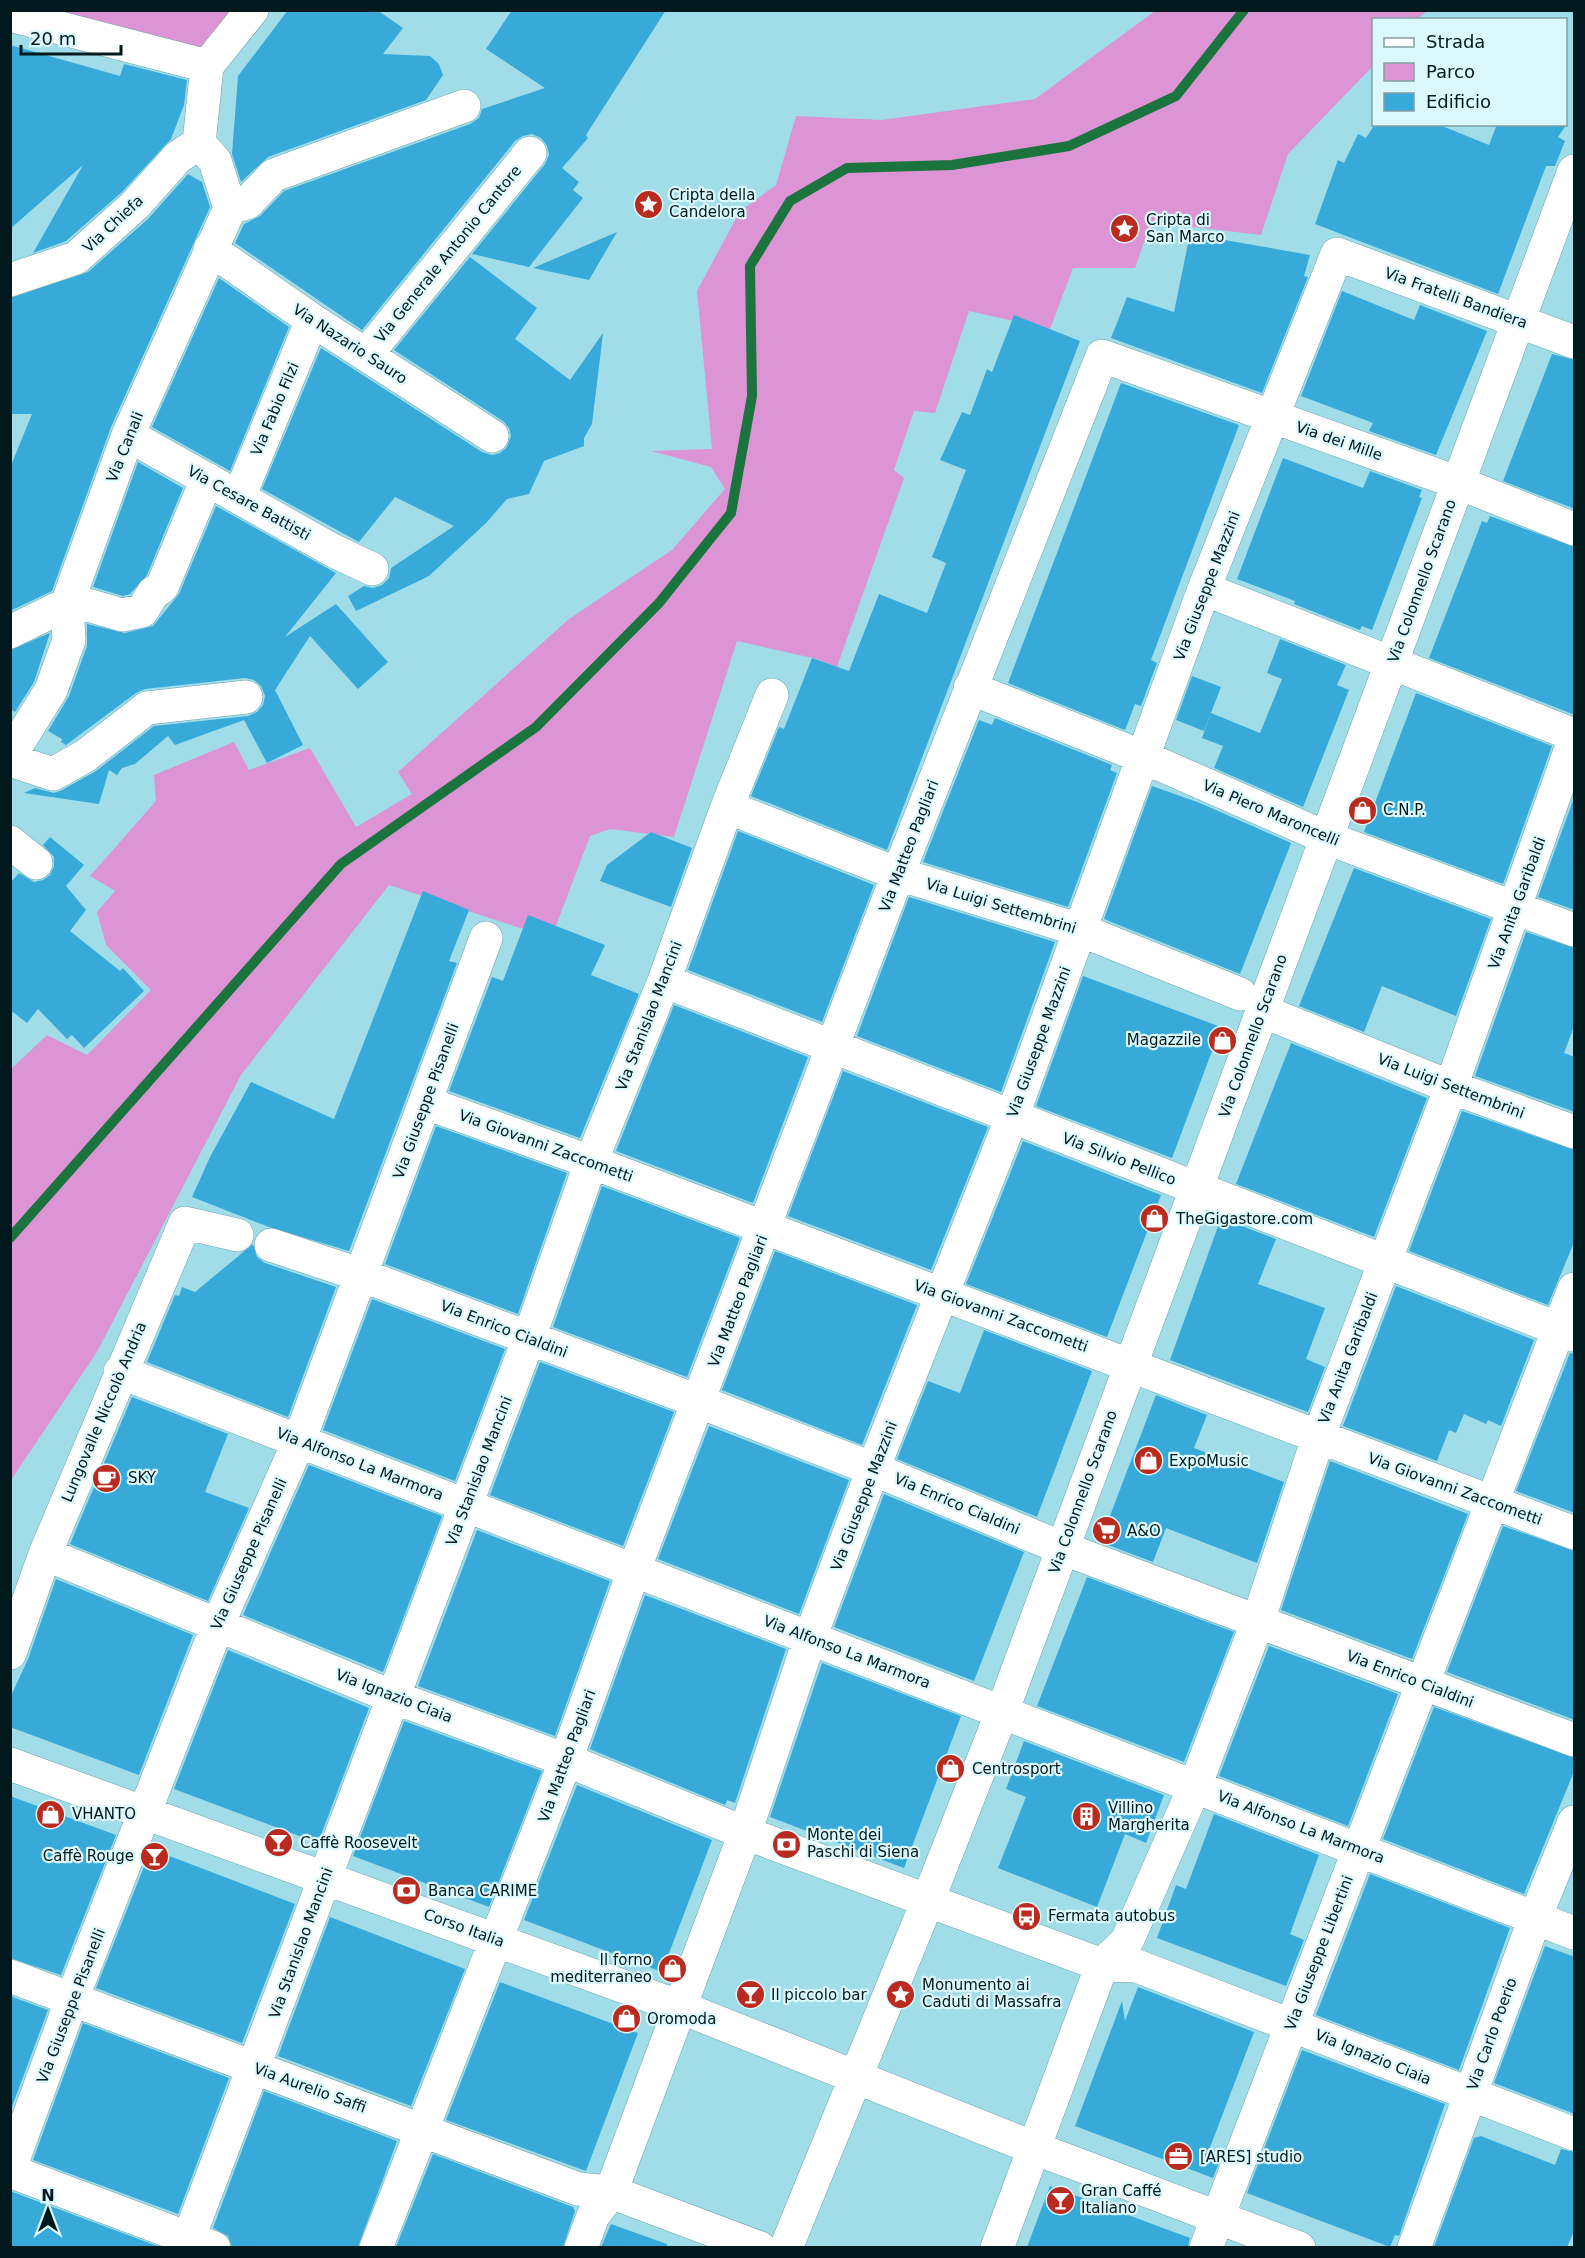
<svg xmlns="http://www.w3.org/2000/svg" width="1585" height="2258" viewBox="0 0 1585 2258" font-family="'DejaVu Sans',sans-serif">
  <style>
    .green { fill: #dc94d5 }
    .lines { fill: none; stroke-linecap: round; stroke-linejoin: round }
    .stream { stroke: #1b733e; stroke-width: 10 }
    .building { fill: #38aad9 }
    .minor-casing { stroke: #6aa5af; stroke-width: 34 }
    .major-casing { stroke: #6aa5af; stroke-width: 34 }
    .minor { stroke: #fff; stroke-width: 33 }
    .major { stroke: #fff; stroke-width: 33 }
    .labels { text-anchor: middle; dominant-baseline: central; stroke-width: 4.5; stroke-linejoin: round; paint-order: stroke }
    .poi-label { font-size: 15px; fill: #02191d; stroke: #dbf8fd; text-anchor: start }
    .street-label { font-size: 15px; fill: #02191d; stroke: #dbf8fd }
  </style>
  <rect width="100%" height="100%" fill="#a1dde8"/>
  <!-- green -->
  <path class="green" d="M47 11H236L204 51Z
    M1155 11H1427L1418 19 1374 20 1373 66 1288 154 1261 235 1151 222 1135 268H1073L1050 329 969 311 935 413 914 411 894 470 904 478 837 667 817 659 737 641 674 837 610 829 590 836 554 931 520 928 389 885 241 1075 97 1352 11 1480V1069L47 1035 87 1055 151 990 106 945 97 912 115 891 90 876 156 801 154 775 234 742 249 770 310 748 356 827 412 794 398 772 569 619 672 550 725 489 711 467 651 451 712 449 697 291 740 211 776 185 796 116 881 120 1035 99Z"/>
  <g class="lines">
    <!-- stream -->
    <path class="stream" d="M10 1238 341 864 536 727 659 603 731 513 752 396 750 266 790 201 847 168 952 165 1069 146 1176 96 1244 10"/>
  </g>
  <!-- building -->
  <path class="building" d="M288 10H377L403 28 383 54 430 56 439 64 443 75 426 100 268 157 241 182 232 154 238 76Z
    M512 10H666L586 135 588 138 562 168 579 182 573 190 583 198 529 267 472 254 545 164 549 155 547 146 541 138 532 134 523 136 515 141 362 330 235 243 244 224 260 216 284 191 470 124 479 118 482 109 545 88 486 49Z
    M10 45 120 76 124 64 187 80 184 105 171 139 122 192 66 241 33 253 83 165 10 229Z
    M1375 124H1437L1489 145 1497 124H1567L1558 137 1565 141 1555 166H1546L1498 294 1315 224 1338 160 1344 163 1358 134 1366 138Z
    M188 174 202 182 210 207 111 427 52 591 10 611V468L32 414H10V298L88 272 148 219Z
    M617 232 589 280 533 268Z
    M1190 234 1310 255 1304 276 1308 277 1262 393 1111 338 1127 297 1174 312Z
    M470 257 537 308 515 339 570 380 603 333 592 424 584 438V446L544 461 529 494 507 499 486 523 429 576 356 611 348 596 364 586 373 588 382 585 389 578 391 568 454 526 395 497 359 542 262 489 321 348 482 452 492 455 500 453 507 447 511 436 509 428 503 421 394 350Z
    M219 278 289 327 230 471 152 427Z
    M1342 291 1414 320 1420 305 1487 331 1436 455 1369 431 1373 423 1301 396Z
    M1014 315 1080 341 887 850 751 796 779 727 784 729 812 658 849 671 879 594 927 613 946 563 932 557 966 470 940 460 962 412 970 415 987 369 992 372Z
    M1552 354 1575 360V509L1503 481Z
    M1121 383 1239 425 1151 660 1157 663 1141 706 1135 704 1125 730 1008 683Z
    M1283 458 1363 488 1370 471 1422 490 1419 497 1422 498 1372 630 1362 626 1360 630 1294 604 1295 601 1237 579Z
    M138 462 183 488 147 575 130 594 123 596 93 587Z
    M216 506 336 573 285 637 336 604 388 662 358 689 310 636 275 690 303 745 267 763 244 720 175 745 168 736 135 764 122 768 117 775 109 770 99 804 24 793 35 788 54 793 62 790 96 771 154 726 248 716 257 712 263 705 265 696 261 686 254 680 245 678 145 689 136 693 66 745 61 742 62 739 48 731 69 696 87 646V624L125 633 153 626 179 594Z
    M1490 516 1575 547V715L1429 658 1482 521 1487 523Z
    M50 633 34 682 15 712 10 709V650Z
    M1280 639 1346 665 1337 685 1349 690 1303 807 1214 768 1223 746 1202 738 1211 713 1260 733 1282 679 1267 673Z
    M1192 676 1221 687 1204 731 1176 720Z
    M1416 693 1552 746 1503 884 1364 832Z
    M995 718 1112 765 1110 770 1117 773 1068 907 923 862 979 720 992 725Z
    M1152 786 1200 803 1291 843 1240 974 1104 919Z
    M1575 795V910L1538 897Z
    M738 831 874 885 822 1022 688 970Z
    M651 832 692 848 671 907 600 881 607 865Z
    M50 837 84 865 66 886 86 910 70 931 120 971 123 968 144 991 84 1048 72 1035 67 1039 38 1009 27 1023 10 1010V883L19 873 34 882 43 880 50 875 54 866V857L43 845Z
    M1354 868 1491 919 1456 1016 1382 986 1364 1032 1299 1006Z
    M423 891 469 910 449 961 457 963 349 1251 269 1227 192 1197 210 1157 251 1082 334 1119Z
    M909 897 1055 942 1001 1092 857 1036Z
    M528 915 605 945 591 975 639 994 580 1138 449 1091 492 977 503 981Z
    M1526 932 1575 948V1024L1564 1053 1575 1057V1112L1475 1076Z
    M1083 976 1221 1027 1172 1158 1036 1106Z
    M674 1005 808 1057 753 1203 616 1151Z
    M1291 1043 1427 1098 1374 1237 1236 1184Z
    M843 1071 988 1127 931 1270 788 1216Z
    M1462 1111 1575 1150V1240L1548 1305 1409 1251Z
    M436 1126 567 1173 518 1314 385 1264Z
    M1023 1141 1161 1195 1107 1337 966 1284Z
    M602 1186 740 1238 687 1377 553 1327Z
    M1221 1218 1276 1239 1258 1284 1325 1308 1306 1359 1325 1367 1308 1412 1170 1360Z
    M253 1244 257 1257 265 1263 336 1287 288 1417 147 1362 175 1295 179 1296 182 1287 195 1292Z
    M775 1251 917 1305 862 1445 722 1390Z
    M1396 1286 1534 1340 1501 1426 1488 1420 1486 1424 1464 1414 1456 1433 1449 1430 1437 1461 1343 1426Z
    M372 1299 505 1349 455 1481 323 1430Z
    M984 1330 1092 1371 1037 1517 897 1459 928 1381 960 1393Z
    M1570 1353 1575 1354V1513L1516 1491Z
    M540 1362 674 1412 623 1546 490 1495Z
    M1156 1395 1207 1415 1194 1448 1284 1482 1257 1563 1166 1528 1153 1562 1100 1542Z
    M132 1397 228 1434 205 1492 249 1508 208 1601 70 1544Z
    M709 1426 849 1480 799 1614 658 1559Z
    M1330 1461 1468 1514 1412 1659 1281 1610Z
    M309 1465 442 1516 383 1672 243 1615Z
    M884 1494 1024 1552 974 1681 834 1627Z
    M1503 1526 1575 1551V1720L1447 1672Z
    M477 1530 610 1581 555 1736 418 1686Z
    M1087 1577 1234 1632 1184 1762 1037 1706Z
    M56 1579 193 1635 139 1775 10 1727V1698L28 1659Z
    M645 1595 786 1649 735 1803 727 1800 725 1805 590 1749Z
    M1269 1646 1398 1694 1348 1826 1219 1776Z
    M228 1650 369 1708 318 1843 174 1789Z
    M822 1663 961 1716 904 1868 770 1817Z
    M1434 1707 1575 1758V1769L1524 1894 1383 1839Z
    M404 1721 542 1771 489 1907 353 1856Z
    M1024 1741 1164 1795 1146 1843 1125 1834 1097 1907 998 1868 1026 1797 1006 1789Z
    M577 1785 712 1840 662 1972 524 1920Z
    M10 1796 116 1835 61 1975 10 1958Z
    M1214 1814 1319 1855 1290 1934 1304 1940 1286 1986 1157 1938 1176 1885 1186 1889Z
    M151 1849 295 1904 242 2043 96 1988Z
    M1370 1874 1510 1928 1459 2070 1316 2015Z
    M330 1917 465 1969 411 2106 278 2056Z
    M1545 1946 1575 1957V2114L1494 2083Z
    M500 1982 638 2033 586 2171 446 2120Z
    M1138 1987 1254 2032 1209 2150 1222 2155 1213 2178 1075 2126 1122 2001 1125 2021Z
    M10 1996 48 2010 10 2112Z
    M83 2023 229 2078 178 2214 33 2160Z
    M1302 2050 1445 2104 1399 2236 1395 2235 1390 2247 1247 2193Z
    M264 2091 397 2141 358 2247H232L228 2236 213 2228Z
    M1481 2136 1555 2165 1561 2149 1575 2152V2229L1567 2247H1434L1474 2138Z
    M433 2154 573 2207 575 2211 563 2247H396Z
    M1050 2186 1190 2238 1188 2247H1027Z
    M10 2191 160 2247H10Z
    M611 2224 667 2244V2247H601Z"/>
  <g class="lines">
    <defs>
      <path id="minor" d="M10 15 207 66
        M199 143 207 66 252 10
        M230 208 247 203 274 175 464 106
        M210 249 312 320 492 436
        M10 280 76 258 135 205 178 157 199 143
        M366 355 530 153
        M128 435 332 550 372 569
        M239 497 312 320
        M1204 589 1574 735
        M10 632 67 604H84L122 615 142 611 153 593 162 587 207 479
        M970 688 1143 757 1327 838 1574 930
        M10 756 51 690 69 640 67 604 128 435 230 208 215 161 199 143
        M10 760 53 774 85 756 147 708 246 697
        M727 807 898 874 1080 930 1240 994
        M10 842 36 863
        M664 981 1574 1335
        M1262 1011 1451 1087 1574 1132
        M426 1103 591 1162 1574 1533
        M271 1245 361 1275 700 1402 873 1469 1062 1548 1574 1740
        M120 1372 1574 1933
        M45 1554 393 1697 566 1760 745 1833 810 1638 873 1469 1012 1117 1204 589 1337 254 1574 342
        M10 1653 45 1554 185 1223 237 1235
        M10 1764 680 2007 1034 2148 1299 2248
        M1102 1965 1127 1941 1195 1786 1258 1621 1318 1438 1451 1087 1574 740
        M1102 1965 1137 1966 1574 2134
        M10 1976 578 2189 611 2192
        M10 2168 72 1999 218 1624 299 1441 486 938
        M10 2171 214 2248
        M185 2248 529 1338 591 1162 664 981 727 807 772 695
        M376 2248 566 1760 634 1570 898 874 1102 356 1459 483 1574 529
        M581 2248 593 2216 611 2192
        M786 2248 928 1900
        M1206 2248 1574 1289
        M1414 2248 1535 1918 1574 1822"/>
      <path id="major" d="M928 1900 1002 1712 1574 171
        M760 2248 611 2192 745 1833 1102 1965 997 2248"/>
    </defs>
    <!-- minor casing -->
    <use href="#minor" class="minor-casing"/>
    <!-- major casing -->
    <use href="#major" class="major-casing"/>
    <!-- minor -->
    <use href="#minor" class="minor"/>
    <!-- major -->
    <use href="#major" class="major"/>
  </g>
  <!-- icons -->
  <defs>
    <symbol id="sight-disc" viewBox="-11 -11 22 22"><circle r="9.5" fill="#b92b1e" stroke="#dbf8fd"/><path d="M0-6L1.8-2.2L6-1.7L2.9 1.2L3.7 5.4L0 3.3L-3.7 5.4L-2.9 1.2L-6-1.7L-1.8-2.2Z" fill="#fff"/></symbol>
    <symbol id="shop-disc" viewBox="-11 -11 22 22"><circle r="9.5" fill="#b92b1e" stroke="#dbf8fd"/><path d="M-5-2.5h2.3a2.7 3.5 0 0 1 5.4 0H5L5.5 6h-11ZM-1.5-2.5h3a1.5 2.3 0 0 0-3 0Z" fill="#fff"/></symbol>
    <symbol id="cafe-disc" viewBox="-11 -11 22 22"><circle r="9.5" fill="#b92b1e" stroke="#dbf8fd"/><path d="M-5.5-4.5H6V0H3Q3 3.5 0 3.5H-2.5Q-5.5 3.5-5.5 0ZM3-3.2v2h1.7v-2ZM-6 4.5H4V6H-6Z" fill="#fff"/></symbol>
    <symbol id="supermarket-disc" viewBox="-11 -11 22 22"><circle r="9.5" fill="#b92b1e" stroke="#dbf8fd"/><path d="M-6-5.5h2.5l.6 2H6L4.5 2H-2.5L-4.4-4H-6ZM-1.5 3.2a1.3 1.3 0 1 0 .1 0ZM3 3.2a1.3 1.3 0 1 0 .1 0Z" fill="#fff"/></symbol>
    <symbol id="building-disc" viewBox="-11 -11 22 22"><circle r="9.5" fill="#b92b1e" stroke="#dbf8fd"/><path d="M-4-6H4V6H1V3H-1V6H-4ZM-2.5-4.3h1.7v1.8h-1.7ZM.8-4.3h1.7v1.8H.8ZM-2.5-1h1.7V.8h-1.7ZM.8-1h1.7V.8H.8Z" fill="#fff"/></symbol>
    <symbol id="bar-disc" viewBox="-11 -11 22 22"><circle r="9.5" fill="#b92b1e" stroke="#dbf8fd"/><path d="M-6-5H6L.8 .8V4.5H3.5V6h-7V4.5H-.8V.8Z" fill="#fff"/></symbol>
    <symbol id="bank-disc" viewBox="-11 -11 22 22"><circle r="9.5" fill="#b92b1e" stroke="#dbf8fd"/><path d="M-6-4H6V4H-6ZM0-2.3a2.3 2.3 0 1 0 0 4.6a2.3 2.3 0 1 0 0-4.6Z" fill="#fff"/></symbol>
    <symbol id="bus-disc" viewBox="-11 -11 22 22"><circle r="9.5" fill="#b92b1e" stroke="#dbf8fd"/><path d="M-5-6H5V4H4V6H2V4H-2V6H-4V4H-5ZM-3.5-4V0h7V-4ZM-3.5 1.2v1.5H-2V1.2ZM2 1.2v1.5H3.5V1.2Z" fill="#fff"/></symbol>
    <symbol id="office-disc" viewBox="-11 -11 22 22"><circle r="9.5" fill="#b92b1e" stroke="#dbf8fd"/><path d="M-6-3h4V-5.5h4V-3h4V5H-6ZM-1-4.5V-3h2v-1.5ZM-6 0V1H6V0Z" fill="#fff"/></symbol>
  </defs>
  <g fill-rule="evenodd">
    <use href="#sight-disc" x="632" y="188" width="33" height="33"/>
    <use href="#sight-disc" x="1108" y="212" width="33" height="33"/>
    <use href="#shop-disc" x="1346" y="794" width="33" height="33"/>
    <use href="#shop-disc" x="1206" y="1024" width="33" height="33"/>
    <use href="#shop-disc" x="1138" y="1202" width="33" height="33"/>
    <use href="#shop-disc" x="1132" y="1444" width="33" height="33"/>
    <use href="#cafe-disc" x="90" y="1462" width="33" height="33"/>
    <use href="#supermarket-disc" x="1090" y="1514" width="33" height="33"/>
    <use href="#shop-disc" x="934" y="1752" width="33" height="33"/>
    <use href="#shop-disc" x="34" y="1798" width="33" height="33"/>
    <use href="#building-disc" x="1070" y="1800" width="33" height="33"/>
    <use href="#bar-disc" x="262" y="1826" width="33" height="33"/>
    <use href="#bank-disc" x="770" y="1828" width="33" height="33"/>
    <use href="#bar-disc" x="138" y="1840" width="33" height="33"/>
    <use href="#bank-disc" x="390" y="1874" width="33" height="33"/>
    <use href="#bus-disc" x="1010" y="1900" width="33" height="33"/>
    <use href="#shop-disc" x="656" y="1952" width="33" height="33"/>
    <use href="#sight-disc" x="884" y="1978" width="33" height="33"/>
    <use href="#bar-disc" x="734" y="1978" width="33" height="33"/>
    <use href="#shop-disc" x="610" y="2002" width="33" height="33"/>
    <use href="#office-disc" x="1162" y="2140" width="33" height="33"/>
    <use href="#bar-disc" x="1044" y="2184" width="33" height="33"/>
  </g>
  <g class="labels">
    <!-- poi labels -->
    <g class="poi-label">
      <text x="669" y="195">Cripta della<tspan x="669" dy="17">Candelora</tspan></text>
      <text x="1146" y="220">Cripta di<tspan x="1146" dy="17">San Marco</tspan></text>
      <text x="1383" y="810">C.N.P.</text>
      <text x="1201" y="1040" text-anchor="end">Magazzile</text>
      <text x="1176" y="1219">TheGigastore.com</text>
      <text x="1169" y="1461">ExpoMusic</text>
      <text x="128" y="1478">SKY</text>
      <text x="1127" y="1531">A&amp;O</text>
      <text x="972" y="1769">Centrosport</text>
      <text x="1108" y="1808">Villino<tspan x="1108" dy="17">Margherita</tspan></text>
      <text x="72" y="1814">VHANTO</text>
      <text x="807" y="1835">Monte dei<tspan x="807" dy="17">Paschi di Siena</tspan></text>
      <text x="300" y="1843">Caffè Roosevelt</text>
      <text x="134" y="1856" text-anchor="end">Caffè Rouge</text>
      <text x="428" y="1891">Banca CARIME</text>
      <text x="1048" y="1916">Fermata autobus</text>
      <text x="652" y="1960" text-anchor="end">Il forno<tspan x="652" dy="17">mediterraneo</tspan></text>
      <text x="922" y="1985">Monumento ai<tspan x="922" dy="17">Caduti di Massafra</tspan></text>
      <text x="771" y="1995">Il piccolo bar</text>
      <text x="647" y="2019">Oromoda</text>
      <text x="1200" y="2157">[ARES] studio</text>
      <text x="1081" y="2191">Gran Caffé<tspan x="1081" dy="17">Italiano</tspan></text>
    </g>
    <!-- street labels -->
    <g class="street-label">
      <text transform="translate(113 224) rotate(-43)">Via Chiefa</text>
      <text transform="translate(448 254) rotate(-51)">Via Generale Antonio Cantore</text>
      <text transform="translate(1456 298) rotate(20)">Via Fratelli Bandiera</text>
      <text transform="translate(350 344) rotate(33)">Via Nazario Sauro</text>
      <text transform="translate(275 409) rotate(-67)">Via Fabio Filzi</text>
      <text transform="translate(1339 441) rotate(19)">Via dei Mille</text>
      <text transform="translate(125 447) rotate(-68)">Via Canali</text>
      <text transform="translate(249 503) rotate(29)">Via Cesare Battisti</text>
      <text transform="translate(1422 581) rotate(-70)">Via Colonnello Scarano</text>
      <text transform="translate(1207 586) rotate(-69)">Via Giuseppe Mazzini</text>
      <text transform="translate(1271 813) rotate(23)">Via Piero Maroncelli</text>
      <text transform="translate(909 846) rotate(-69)">Via Matteo Pagliari</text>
      <text transform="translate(1517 903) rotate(-70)">Via Anita Garibaldi</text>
      <text transform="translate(1001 906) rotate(17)">Via Luigi Settembrini</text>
      <text transform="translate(649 1016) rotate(-69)">Via Stanislao Mancini</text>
      <text transform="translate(1253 1036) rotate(-70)">Via Colonnello Scarano</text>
      <text transform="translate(1039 1042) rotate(-70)">Via Giuseppe Mazzini</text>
      <text transform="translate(1451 1086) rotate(21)">Via Luigi Settembrini</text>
      <text transform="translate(426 1101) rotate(-70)">Via Giuseppe Pisanelli</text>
      <text transform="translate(546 1146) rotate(20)">Via Giovanni Zaccometti</text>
      <text transform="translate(1119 1159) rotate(21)">Via Silvio Pellico</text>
      <text transform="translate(738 1301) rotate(-69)">Via Matteo Pagliari</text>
      <text transform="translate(1001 1316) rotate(20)">Via Giovanni Zaccometti</text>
      <text transform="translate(504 1329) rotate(21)">Via Enrico Cialdini</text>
      <text transform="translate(1348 1358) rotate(-69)">Via Anita Garibaldi</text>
      <text transform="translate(104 1412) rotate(-67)">Lungovalle Niccolò Andria</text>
      <text transform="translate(360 1464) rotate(21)">Via Alfonso La Marmora</text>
      <text transform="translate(479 1471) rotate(-69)">Via Stanislao Mancini</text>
      <text transform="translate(1455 1489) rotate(20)">Via Giovanni Zaccometti</text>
      <text transform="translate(1083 1492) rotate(-70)">Via Colonnello Scarano</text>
      <text transform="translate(864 1496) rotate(-69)">Via Giuseppe Mazzini</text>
      <text transform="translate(957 1504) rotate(23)">Via Enrico Cialdini</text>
      <text transform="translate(249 1554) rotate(-66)">Via Giuseppe Pisanelli</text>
      <text transform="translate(847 1652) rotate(21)">Via Alfonso La Marmora</text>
      <text transform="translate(1410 1679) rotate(21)">Via Enrico Cialdini</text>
      <text transform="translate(394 1696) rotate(21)">Via Ignazio Ciaia</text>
      <text transform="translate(567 1756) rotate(-70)">Via Matteo Pagliari</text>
      <text transform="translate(1301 1827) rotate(21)">Via Alfonso La Marmora</text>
      <text transform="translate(464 1928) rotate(20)">Corso Italia</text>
      <text transform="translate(301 1943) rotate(-70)">Via Stanislao Mancini</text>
      <text transform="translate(1319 1953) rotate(-69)">Via Giuseppe Libertini</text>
      <text transform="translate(71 2006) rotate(-69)">Via Giuseppe Pisanelli</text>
      <text transform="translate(1492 2034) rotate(-70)">Via Carlo Poerio</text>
      <text transform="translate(1373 2057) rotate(22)">Via Ignazio Ciaia</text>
      <text transform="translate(310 2088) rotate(20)">Via Aurelio Saffi</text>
    </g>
  </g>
  <!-- border -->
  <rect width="1585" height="2258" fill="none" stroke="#02191d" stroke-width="24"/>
  <!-- legend -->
  <rect x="1372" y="18" width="195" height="108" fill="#dbf8fd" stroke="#849fa3" stroke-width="1.5"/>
  <rect x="1384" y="38" width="30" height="9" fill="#ffffff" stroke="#849fa3" stroke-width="1.5"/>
  <text x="1426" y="48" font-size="18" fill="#02191d">Strada</text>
  <rect x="1384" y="63" width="30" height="18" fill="#dc94d5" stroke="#849fa3" stroke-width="1.5"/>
  <text x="1426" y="78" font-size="18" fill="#02191d">Parco</text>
  <rect x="1384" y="93" width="30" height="18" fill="#38aad9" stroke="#849fa3" stroke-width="1.5"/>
  <text x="1426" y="108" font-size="18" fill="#02191d">Edificio</text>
  <!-- north arrow -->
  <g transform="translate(48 2210)" stroke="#dbf8fd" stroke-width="4.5" paint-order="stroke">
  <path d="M0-4.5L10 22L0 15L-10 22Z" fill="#02191d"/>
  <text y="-9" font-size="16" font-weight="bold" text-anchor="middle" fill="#02191d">N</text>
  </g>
  <!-- scale -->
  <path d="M21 45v9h100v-9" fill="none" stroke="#02191d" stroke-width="3"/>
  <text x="30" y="45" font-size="18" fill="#02191d" stroke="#dbf8fd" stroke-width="4.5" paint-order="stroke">20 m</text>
</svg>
